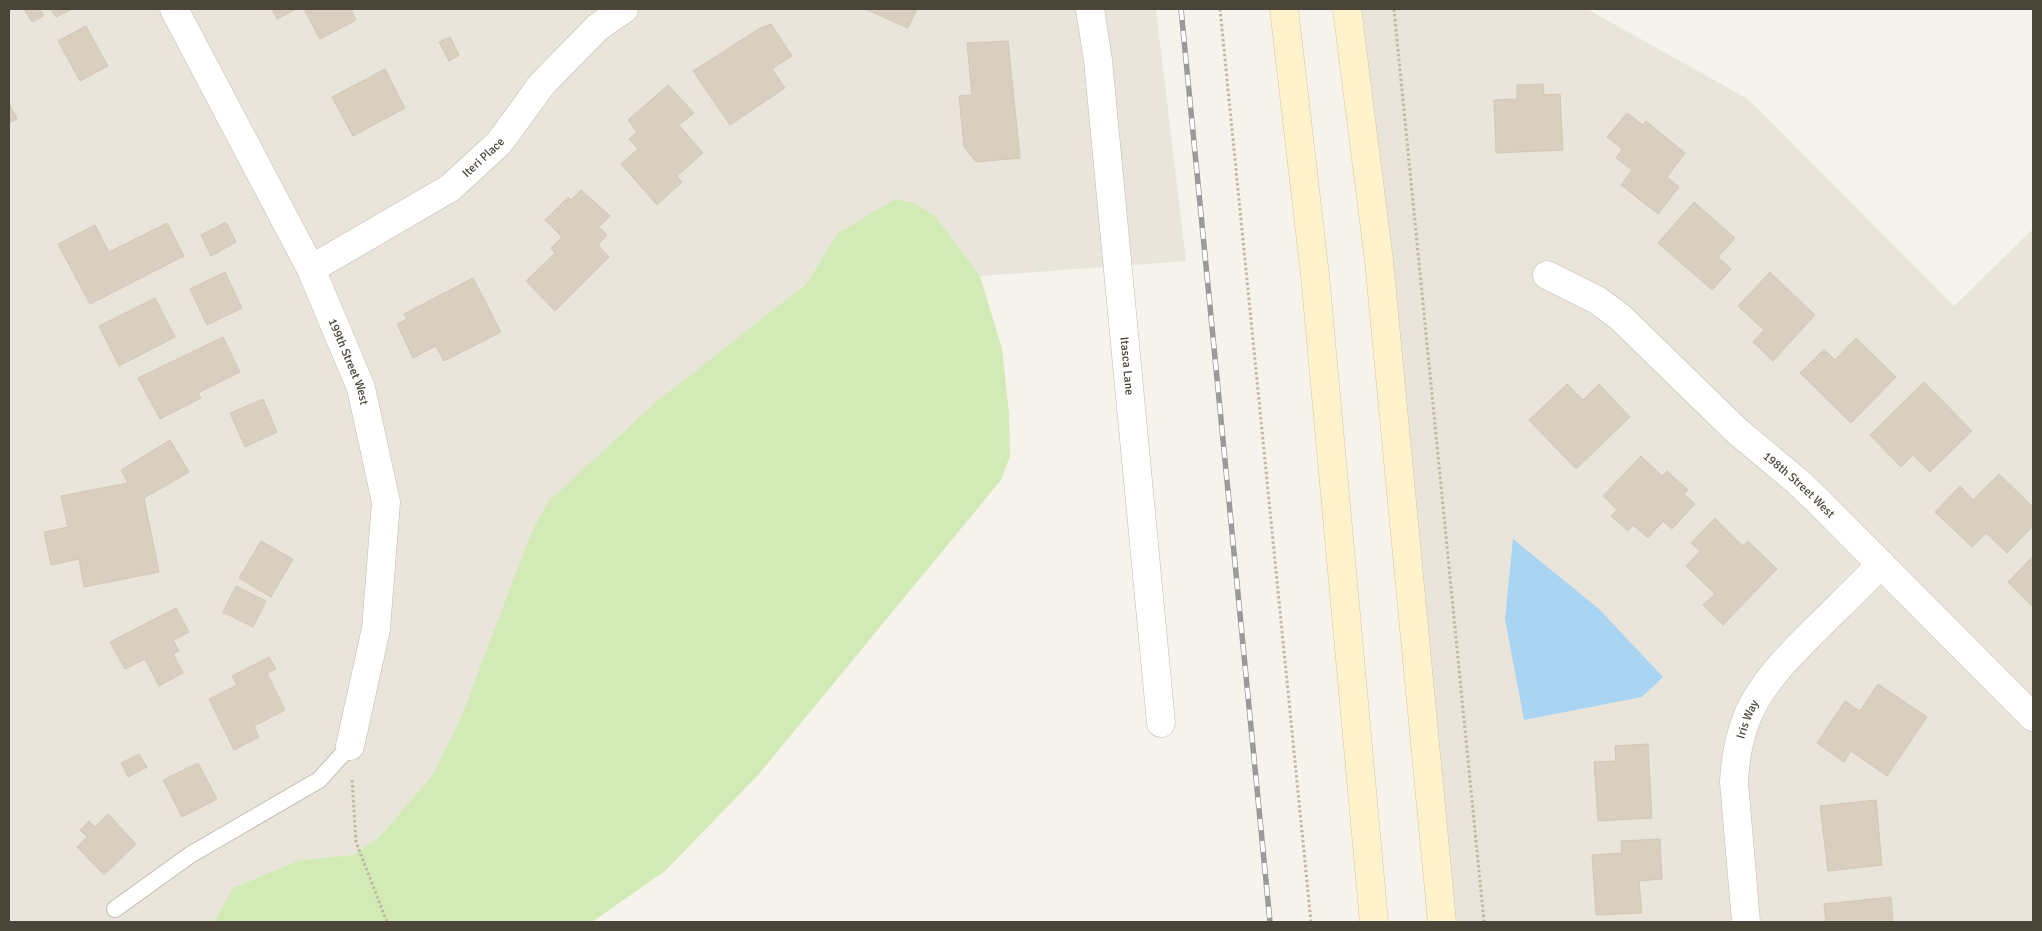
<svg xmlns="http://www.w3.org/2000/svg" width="2042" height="931" viewBox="0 0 2042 931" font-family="Signika,sans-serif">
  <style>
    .residential { fill: #eae5da }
    .green { fill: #d2eab5 }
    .water { fill: #a9d4f2 }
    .building { fill: #d8cfc1; stroke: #d3c7b4 }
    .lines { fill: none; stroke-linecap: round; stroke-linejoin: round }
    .service-casing { stroke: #c2bbae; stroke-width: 18 }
    .minor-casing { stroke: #c2bbae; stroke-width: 29 }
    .secondary-casing { stroke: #d6c79b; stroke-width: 29 }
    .path { stroke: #c4b79f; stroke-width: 3; stroke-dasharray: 2.5 2.5; stroke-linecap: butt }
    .service { stroke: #fff; stroke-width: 16 }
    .minor { stroke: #fff; stroke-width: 28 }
    .secondary { stroke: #fff3cd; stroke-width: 28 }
    .rail-casing { stroke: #9a9a9a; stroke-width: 5.5 }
    .rail { stroke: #fff; stroke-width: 4; stroke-dasharray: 11; stroke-linecap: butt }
    .labels { text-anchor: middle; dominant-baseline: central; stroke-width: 4; stroke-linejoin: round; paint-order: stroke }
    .street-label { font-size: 12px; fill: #4b4439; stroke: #fff }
  </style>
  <rect width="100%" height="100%" fill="#f6f3ec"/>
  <!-- residential -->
  <path class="residential" d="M9 9H1156L1186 261 980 276 936 217 915 203 895 199 838 233 806 284 656 402 460 720 432 776 381 835 354 855 300 860 233 888 214 922H9Z
    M1345 9H1587L1748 99 1954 306 2033 229V922H1442Z"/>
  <!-- green -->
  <path class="green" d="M895 199 915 203 936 217 980 276 1002 349 1009 413 1010 456 1001 480 759 774 665 871 592 922H214L233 888 300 860 354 855 381 835 432 776 460 720 532 531 549 501 656 402 806 284 838 233Z"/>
  <!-- water -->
  <path class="water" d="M1513 539 1599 609 1663 677 1642 697 1524 720 1505 619Z"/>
  <!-- building -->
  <path class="building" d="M24 9H40L44 16 32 22Z
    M51 9H72L56 17Z
    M272 9H296L277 19Z
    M304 9H351L356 20 320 39Z
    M865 9H917L908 28Z
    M771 24 792 56 772 69 785 88 730 125 693 71 760 28Z
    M86 26 108 66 80 81 58 41Z
    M450 37 459 55 449 61 439 42Z
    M1008 41 1020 158 976 162 964 147 959 96 972 95 967 43Z
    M385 69 405 108 353 136 332 97Z
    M1543 84 1544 95 1560 94 1563 150 1496 153 1494 100 1517 99V85Z
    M668 85 694 113 679 125 703 153 677 176 682 182 657 205 621 164 638 149 629 139 637 132 628 120Z
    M9 103 17 119 9 123Z
    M1627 113 1643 125 1646 121 1685 153 1667 177 1679 187 1658 214 1621 185 1632 170 1616 158 1622 149 1607 137Z
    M581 190 610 216 599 227 607 235 598 245 609 257 555 311 526 281 555 253 551 248 562 237 545 220 568 197 571 200Z
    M1694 202 1735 238 1718 257 1731 269 1712 290 1658 243Z
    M226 222 236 242 211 256 201 235Z
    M167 223 184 256 90 304 58 244 95 225 109 252Z
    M225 272 242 308 207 325 190 289Z
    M1770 272 1815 315 1773 361 1753 342 1764 330 1738 306Z
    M473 278 501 332 444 361 436 346 413 358 397 324 407 319 404 314Z
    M155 298 175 337 119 366 99 326Z
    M223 337 240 372 198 393 201 398 160 419 138 378Z
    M1856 338 1896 377 1851 423 1800 373 1824 349 1835 360Z
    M1924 382 1972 431 1930 472 1913 455 1901 467 1870 435Z
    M1567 384 1583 400 1599 384 1630 417 1576 469 1529 420Z
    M263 399 277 432 245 447 230 413Z
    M170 440 189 472 144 498 159 572 84 587 79 559 51 565 44 532 68 527 61 496 128 483 121 470Z
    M1641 456 1662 476 1667 471 1688 490 1684 494 1695 504 1672 529 1663 521 1648 538 1633 525 1628 531 1611 516 1617 510 1603 496Z
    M1999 474 2033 507V526L2007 553 1986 533 1972 547 1935 512 1960 486 1973 500Z
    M1715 518 1743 546 1748 541 1777 569 1723 625 1703 605 1715 594 1686 566 1700 551 1691 543Z
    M261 541 293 559 271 597 239 578Z
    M2033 556V607L2008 582Z
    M236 586 266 601 253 627 223 612Z
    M176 608 189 632 173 640 179 651 173 654 183 673 159 686 145 659 125 669 110 642Z
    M269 657 276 669 267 673 285 710 254 726 259 737 234 750 209 699 237 685 232 676Z
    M1878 684 1927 717 1887 776 1851 751 1844 762 1817 743 1845 701 1860 711Z
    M1648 744 1652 818 1598 821 1594 762 1616 761 1615 746Z
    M139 754 147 767 128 777 121 763Z
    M198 763 217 799 182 817 163 780Z
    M1876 800 1882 865 1828 871 1820 806Z
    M108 814 136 844 104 875 77 847 87 837 80 830 89 821 95 827Z
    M1660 839 1662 879 1639 881 1642 913 1596 915 1592 855 1622 853 1621 841Z
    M1891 897 1893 922H1826L1824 904Z"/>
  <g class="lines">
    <defs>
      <path id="service" d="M115 909 190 855 319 780 350 746"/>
      <g id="minor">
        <path id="s1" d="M174 9 311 269 361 388 386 502 376 629 350 746"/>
        <path id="s2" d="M1090 9 1098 60 1161 723"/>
        <path id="s3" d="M311 269 450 188 499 143 542 84 598 27 624 9"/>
        <path id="s4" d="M1547 275 1597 300 1620 317 1737 431 1797 481 1818 501 2033 717"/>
        <path id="s5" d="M1746 922 1734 782C1735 759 1739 737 1748 715 1763 681 1790 655 1816 629 1838 607 1860 586 1881 564"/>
      </g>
      <path id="secondary" d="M1284 9 1315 275 1374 922
        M1347 9 1379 261 1442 922"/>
    </defs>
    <!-- service casing -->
    <use href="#service" class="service-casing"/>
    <!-- minor casing -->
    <use href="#minor" class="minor-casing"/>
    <!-- secondary casing -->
    <use href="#secondary" class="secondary-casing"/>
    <!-- path -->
    <path class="path" d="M1220 9 1311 922
      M1394 9 1484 922
      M352 780 356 842 387 922"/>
    <!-- service -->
    <use href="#service" class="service"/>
    <!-- minor -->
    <use href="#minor" class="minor"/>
    <!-- secondary -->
    <use href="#secondary" class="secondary"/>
    <defs>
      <path id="rail" d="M1181 9 1270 922"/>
    </defs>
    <!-- rail casing -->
    <use href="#rail" class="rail-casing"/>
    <!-- rail -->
    <use href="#rail" class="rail"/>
  </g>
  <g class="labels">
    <!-- street labels -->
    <g class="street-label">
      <text stroke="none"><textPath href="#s3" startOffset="206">Iteri Place</textPath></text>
      <text stroke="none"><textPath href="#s1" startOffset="394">199th Street West</textPath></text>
      <text stroke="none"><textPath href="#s2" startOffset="359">Itasca Lane</textPath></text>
      <text stroke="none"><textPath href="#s4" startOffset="330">198th Street West</textPath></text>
      <text stroke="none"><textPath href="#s5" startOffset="205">Iris Way</textPath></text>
    </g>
  </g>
  <!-- border -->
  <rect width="2042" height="931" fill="none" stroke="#4b4439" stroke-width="20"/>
</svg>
